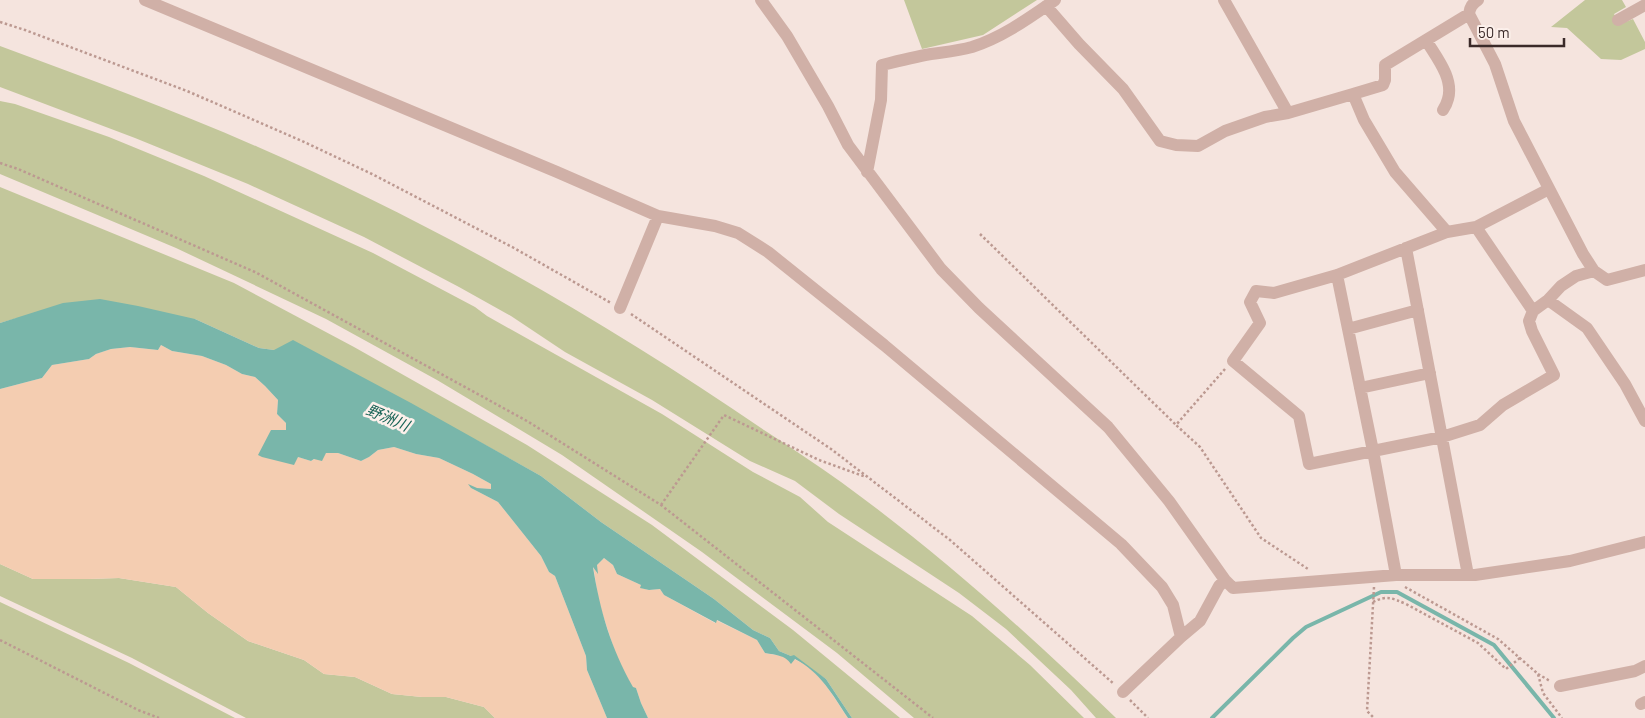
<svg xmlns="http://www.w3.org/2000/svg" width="1645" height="718" viewBox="0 0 1645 718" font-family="Barlow,'Noto Sans JP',sans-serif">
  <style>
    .green { fill: #c3c79b }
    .sand { fill: #f4cdb1 }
    .water { fill: #79b6aa }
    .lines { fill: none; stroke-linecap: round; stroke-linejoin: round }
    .stream { stroke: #79b6aa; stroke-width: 4 }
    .path { stroke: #bc9991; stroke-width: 2.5; stroke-dasharray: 2.5 2.5; stroke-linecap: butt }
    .minor { stroke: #d0b0a7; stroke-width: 12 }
    .labels { text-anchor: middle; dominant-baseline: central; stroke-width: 5; stroke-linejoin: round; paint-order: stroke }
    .water-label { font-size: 15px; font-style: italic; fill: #186356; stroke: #fcf0eb }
  </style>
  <rect width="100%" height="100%" fill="#f5e4de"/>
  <!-- green -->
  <path class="green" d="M904 0H1037L983 35 922 49Z
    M1585 0H1622L1626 7 1614 14 1620 24 1633 19 1645 42V49L1621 60 1601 59 1567 28 1551 27Z
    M0 46C87 78 173 110 258 147 435 224 605 321 764 430 790 447 816 464 841 482 939 553 1029 634 1116 718H1096L1071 690 1006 629 959 593 839 514 795 481 750 461 652 400 565 352 511 316 459 287 364 237 248 184 135 138 0 87Z
    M0 101 15 104 109 137 204 176 373 253 475 307 487 316 662 414 753 472 800 497 828 522 972 616 1030 665 1084 718H914L837 653 702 552 562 455 437 380 326 319 176 248 0 174Z
    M0 187 234 283 354 347 527 445 652 525 793 630 900 718H852L826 679 791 656 779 651 770 638 753 630 714 599 601 522 541 476 478 441 274 350 259 348 195 319 17 318 0 323Z
    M0 564 33 579H88L119 578 176 587 208 613 248 641 304 660 324 674 355 677 392 694 422 697H446L484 707 495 718H246L132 658 0 596Z
    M0 602 129 663 235 718H0Z"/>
  <!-- sand -->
  <path class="sand" d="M161 345 172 351 202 356 226 365 242 374 255 377 265 386 278 400 277 414 286 423V430L298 457 311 461 326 453H338L361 461 369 457 378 450 394 447 416 454 439 458 473 474 491 484 492 489 471 488 498 502 541 556 549 572 555 576 586 656 587 670 607 718H495L484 707 446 697H422L392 694 355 677 324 674 304 660 248 641 208 613 176 587 119 578 88 579H33L0 564V389L42 378 52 365 89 359 96 354 111 349 130 347 158 350Z
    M604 558 613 565 617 574 641 585V588L649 590 660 589 664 595 715 623 716 620 757 640 765 653C775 655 786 656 796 660 819 669 834 698 848 718H648L641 703 636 688H633L618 661 599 603 593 565 597 573V565Z"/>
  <!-- water -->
  <path class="water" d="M100 299 138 306 195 319 259 348 274 350 293 340 411 403 541 476 601 522 714 599 753 630 770 638 779 651 791 656 794 655 826 679 852 718H848C833 695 820 672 795 659L791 664C785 655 776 655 765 653L757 640 717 620 716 623 664 595 660 589 649 590 640 588 641 585 617 574 613 565 604 558 597 565 598 574 593 567C600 611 611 648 633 687L636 688 641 703 648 718H607L587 670 586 656 555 576 549 572 541 556 498 502 471 488 468 484 477 488 491 489V484L473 474 439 458 416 454 394 447 378 450 369 457 361 461 338 453H326L322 461 314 459 311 461 298 457 294 465 262 457 258 455 271 430H286V423L277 414 278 400 265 386 255 377 242 374 226 365 202 356 172 351 161 345 158 350 130 347 111 349 96 354 89 359 52 365 42 378 0 389V323L63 303Z"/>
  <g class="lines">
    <!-- stream -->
    <path class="stream" d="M1212 718 1293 638 1306 627 1381 592H1397L1494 645 1554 718"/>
    <!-- path -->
    <path class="path" d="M0 22 25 30 187 91 302 141 372 174 514 248 611 303
      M0 163 18 169 255 272 527 421 661 505 933 718
      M980 234 1176 425
      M631 314 831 449 950 540 1114 684
      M1225 369 1176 425 1200 447 1261 538 1308 569
      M661 505 724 415 819 460 866 477
      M1374 587 1367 711 1374 718
      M1405 587 1498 639 1538 674 1543 693 1562 718
      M1373 602C1387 595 1392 598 1406 604L1478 643 1506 669 1520 658
      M0 640 138 710 159 718
      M1538 674 1550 681
      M1130 700 1148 718"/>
    <!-- minor -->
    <path class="minor" d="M145 0 557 172 658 216 715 226 738 233 768 252 884 345 1121 544 1162 587 1173 605 1181 637
      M761 0 787 36 828 106 848 145 941 269 979 308 1108 427 1169 501 1225 580 1233 588 1396 575H1475L1570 561 1645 542
      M1224 0 1288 113
      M1478 0C1472 4 1470 7 1469 14L1495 64 1514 121 1583 254 1594 271 1607 280 1645 270
      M1046 6 1079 44 1123 89 1160 141 1176 145 1198 146 1225 131 1265 117 1288 113 1353 94 1364 120 1395 172 1447 232
      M1618 20 1645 5
      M1426 40C1436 57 1454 78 1448 99 1447 103 1445 107 1443 110
      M1353 94 1383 85 1385 80V65L1469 14
      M867 172 881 100 882 65C898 61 914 57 931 54 945 52 958 51 972 47 1003 37 1029 18 1055 0
      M1476 227 1533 311 1529 321 1532 331 1554 375 1503 405 1480 425 1442 437 1309 464 1299 416 1233 361 1260 323 1250 302 1256 291 1274 293 1337 275 1447 232 1476 227 1549 189
      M1406 248 1468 575
      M1337 275 1373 451 1396 575
      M1548 300 1587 328 1625 384 1645 421
      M620 308 658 216
      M1533 311 1548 300 1561 286 1576 276 1594 271
      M1348 329 1418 310
      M1360 388 1430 373
      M1560 686 1635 671 1645 666
      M1123 692 1181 637 1200 621 1219 586 1225 580
      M1641 704 1645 702"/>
  </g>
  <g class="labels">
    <!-- water labels -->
    <g class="water-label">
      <text transform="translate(388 417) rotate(23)">野洲川</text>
    </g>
  </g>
  <!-- scale -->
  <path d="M1470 38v8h94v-8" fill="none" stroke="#3b2a29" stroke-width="2.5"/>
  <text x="1478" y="38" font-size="15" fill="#3b2a29" stroke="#fcf0eb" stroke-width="4" paint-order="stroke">50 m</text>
</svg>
